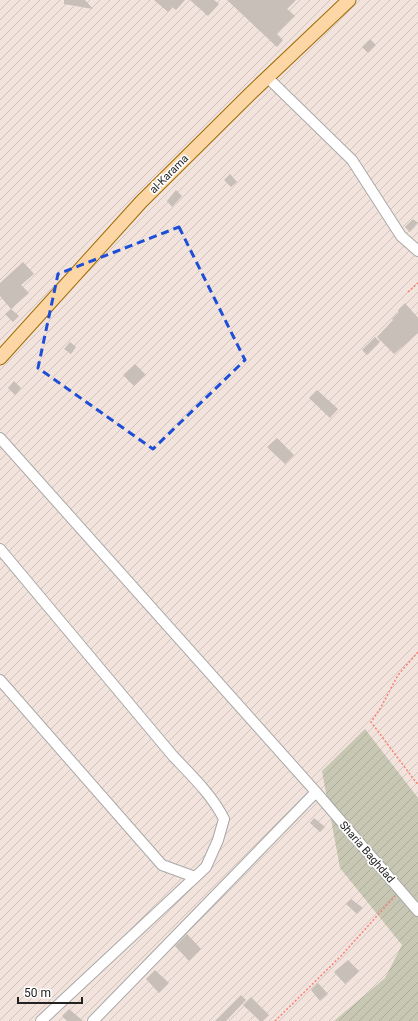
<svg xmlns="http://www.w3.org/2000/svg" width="418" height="1021" viewBox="0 0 418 1021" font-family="Roboto,sans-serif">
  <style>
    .military { fill: url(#military-furrows) }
    .construction { fill: url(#construction-furrows) }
    .building { fill: #c7bfb8 }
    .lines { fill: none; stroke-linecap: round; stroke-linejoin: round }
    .minor-casing { stroke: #a9a9a9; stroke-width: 12 }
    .major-casing { stroke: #a06b00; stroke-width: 15 }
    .path { stroke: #fa8072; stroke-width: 1.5; stroke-dasharray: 2 2; stroke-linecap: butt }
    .minor { stroke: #fff; stroke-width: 10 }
    .major { stroke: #fcd6a4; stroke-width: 13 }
    .marked { fill: none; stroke: #1d4ed8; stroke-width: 3; stroke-dasharray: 8 5; stroke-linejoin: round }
    .labels { text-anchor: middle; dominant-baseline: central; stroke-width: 3.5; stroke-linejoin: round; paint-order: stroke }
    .street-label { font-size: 11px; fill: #222; stroke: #fff }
  </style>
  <defs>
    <pattern id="military-furrows" width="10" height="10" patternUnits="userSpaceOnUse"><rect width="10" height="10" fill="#f3e3dd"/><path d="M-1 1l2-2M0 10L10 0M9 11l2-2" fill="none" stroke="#d0c2bd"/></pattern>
    <pattern id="construction-furrows" width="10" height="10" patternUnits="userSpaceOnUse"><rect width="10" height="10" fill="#c7c7b4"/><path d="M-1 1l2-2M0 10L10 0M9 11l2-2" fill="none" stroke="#abab9a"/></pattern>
  </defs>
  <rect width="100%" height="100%" fill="#f2efe9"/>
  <!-- military -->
  <path class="military" d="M0 0H418V1021H0Z"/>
  <!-- construction -->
  <path class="construction" d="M365 729 418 798V1021H334L385 978 402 945 340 868 322 771Z"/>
  <!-- building -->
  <path class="building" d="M64 0H85L93 9 64 4Z
    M154 0H185L176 10 172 7 168 12Z
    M190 0H214L219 4 208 16Z
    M227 0H296L287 9 295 16 277 34 283 40 277 47Z
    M370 39 376 45 368 53 362 47Z
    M230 174 237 182 231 187 224 180Z
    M176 190 182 196 172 207 167 201Z
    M413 219 418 223 410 232 405 227Z
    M23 262 34 274 21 285 29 293 11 309 0 296V283Z
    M405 303 418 318V333L394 354 377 337 393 320 392 319 399 312 398 310Z
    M11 309 19 316 13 322 5 314Z
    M375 337 380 342 367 355 362 350Z
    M70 342 76 347 71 354 64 349Z
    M135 364 146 375 134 386 123 375Z
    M14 381 21 388 15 395 8 388Z
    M317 390 338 409 330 418 309 398Z
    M277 438 294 455 285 464 267 447Z
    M314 818 325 827 320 832 310 823Z
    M351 899 363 908 357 914 346 904Z
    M187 934 201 949 189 961 175 946Z
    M348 960 359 971 345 984 334 972Z
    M155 970 169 983 159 993 146 979Z
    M318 983 328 994 320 1001 311 990Z
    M241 995 246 1000 226 1021H215Z
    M251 997 269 1015 263 1021H260L243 1005Z
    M69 1009 83 1021H67L62 1016Z"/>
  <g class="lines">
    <defs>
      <path id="minor" d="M268 78 352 160 401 236 418 251
        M0 438 316 792 418 911
        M0 549 173 756C192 776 212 795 224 819L218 840 206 867 41 1021
        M0 680 162 865 195 877
        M93 1021 316 792"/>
      <path id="major" d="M0 358 141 202 250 94 349 0"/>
    </defs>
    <!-- minor casing -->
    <use href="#minor" class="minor-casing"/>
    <!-- major casing -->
    <use href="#major" class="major-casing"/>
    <!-- path -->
    <path class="path" d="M408 292 418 283
      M418 652 398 675 380 709 371 722 418 785
      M275 1021 341 956 395 896"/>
    <!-- minor -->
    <use href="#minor" class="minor"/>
    <!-- major -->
    <use href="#major" class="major"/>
  </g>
  <!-- marked area -->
  <path class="marked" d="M179 227 245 360 153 449 38 368 58 274Z"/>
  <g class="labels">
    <!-- street labels -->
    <g class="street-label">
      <text transform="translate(169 174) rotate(-45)">al-Karama</text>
      <text transform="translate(367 852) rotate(49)">Sharia Baghdad</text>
    </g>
  </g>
  <!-- scale -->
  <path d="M18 997v6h64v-6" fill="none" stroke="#222222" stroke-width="2"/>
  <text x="24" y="997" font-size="12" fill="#222222" stroke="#ffffff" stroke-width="3" paint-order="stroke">50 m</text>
</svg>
